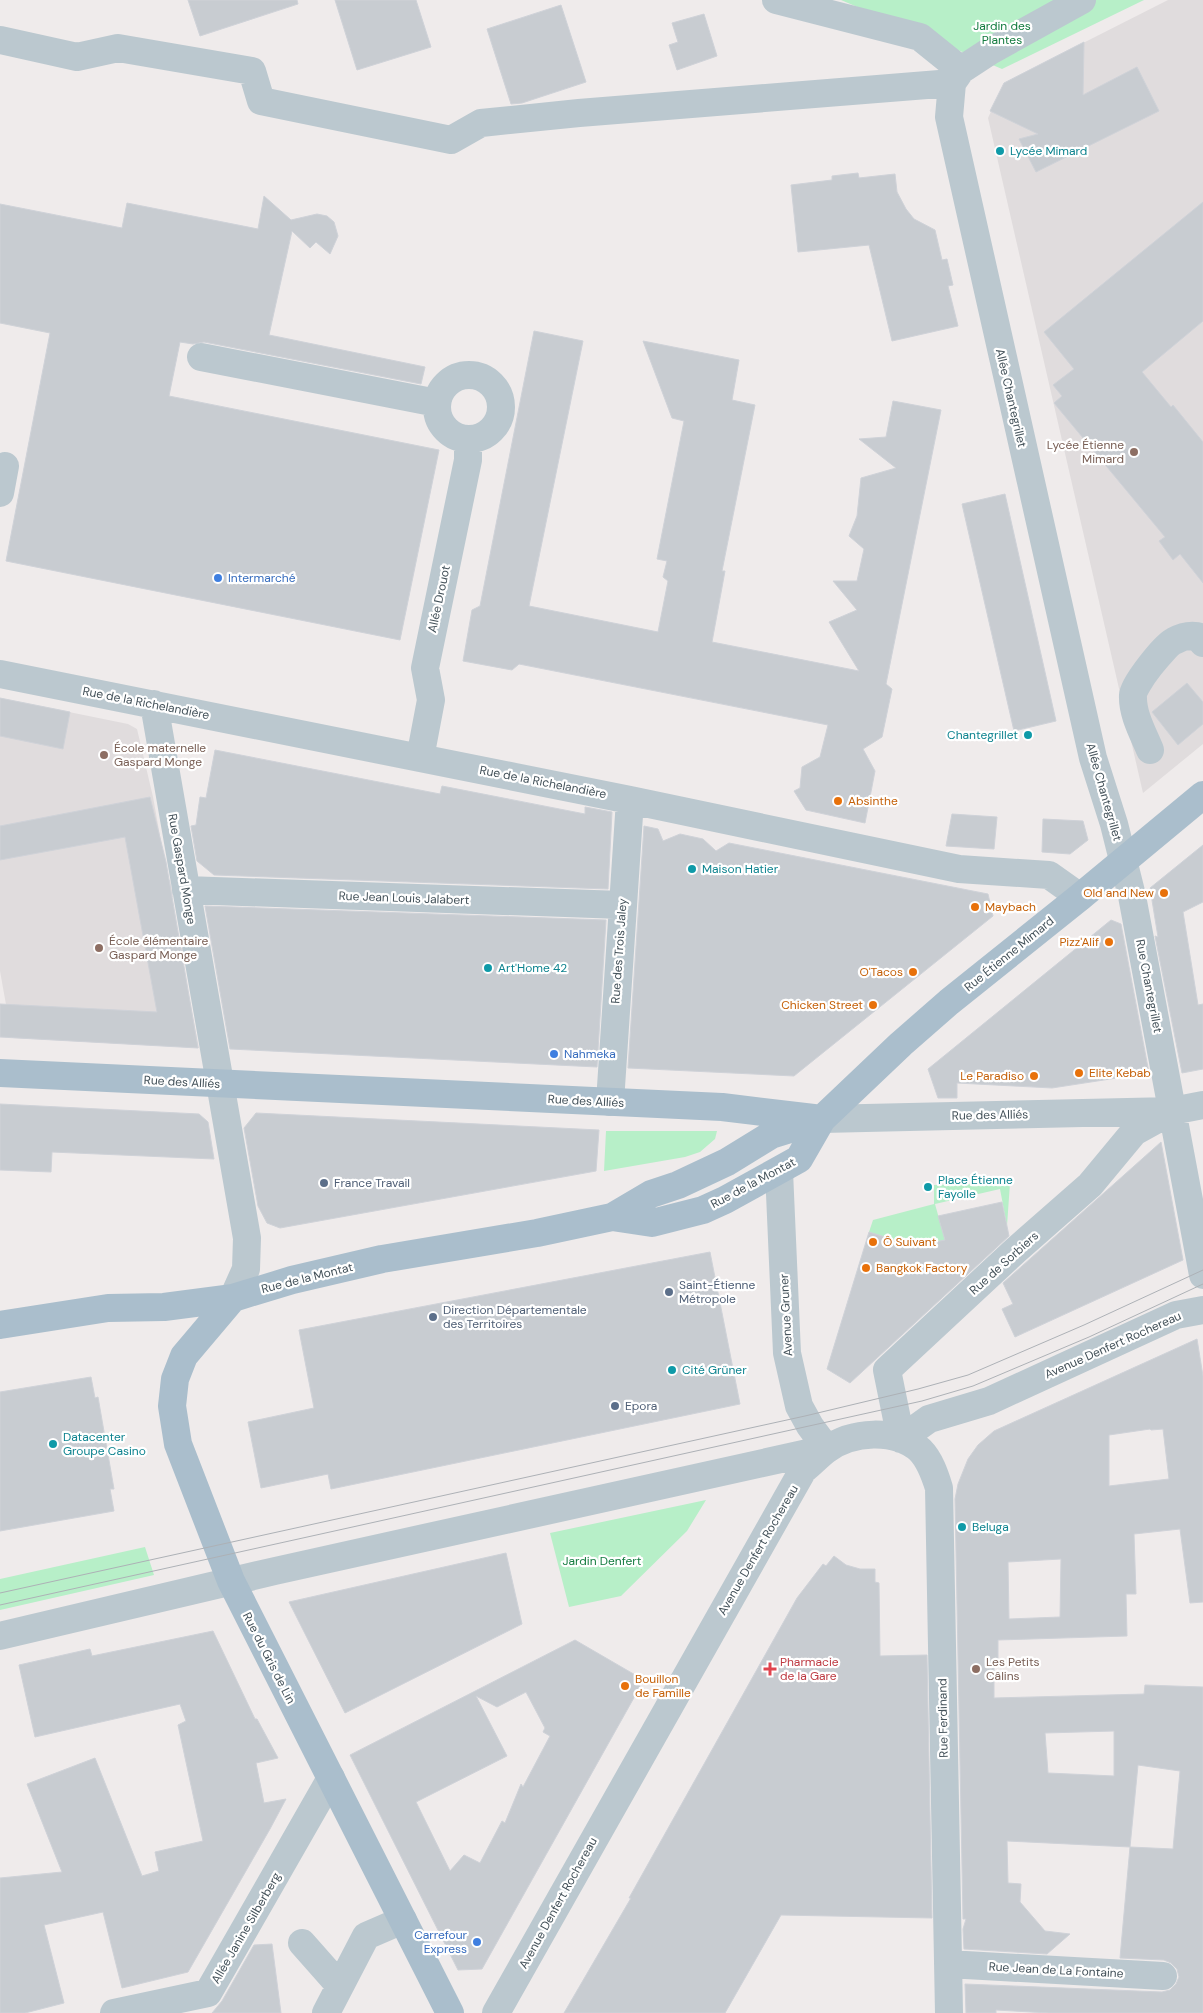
<svg xmlns="http://www.w3.org/2000/svg" width="1203" height="2013" viewBox="0 0 1203 2013" font-family="'DM Sans',sans-serif">
  <style>
    .education { fill: #e0dcdd }
    .green { fill: #b7efc8 }
    .building { fill: #c8ccd1; stroke: #cfd2d8; fill-rule: evenodd }
    .lines { fill: none; stroke-linecap: round; stroke-linejoin: round }
    .minor { stroke: #bbc8cf; stroke-width: 28 }
    .major { stroke: #aabecc; stroke-width: 28 }
    .tram { stroke: #adb1b6; stroke-width: 1 }
    .culture-dot { fill: #0f9aa8; stroke: #fff; stroke-width: 2 }
    .education-dot { fill: #8d6e63; stroke: #fff; stroke-width: 2 }
    .shop-dot { fill: #3f7fe0; stroke: #fff; stroke-width: 2 }
    .food-dot { fill: #e8710a; stroke: #fff; stroke-width: 2 }
    .service-dot { fill: #5c6f8a; stroke: #fff; stroke-width: 2 }
    .health-dot { fill: #e0444e; stroke: #fff; stroke-width: 2 }
    .labels { text-anchor: middle; dominant-baseline: central; stroke-width: 4.5; stroke-linejoin: round; paint-order: stroke }
    .park-label { font-size: 12px; fill: #137b3f; stroke: #fff }
    .culture-label { font-size: 12px; fill: #0d838f; stroke: #fff; text-anchor: start }
    .street-label { font-size: 12px; fill: #435159; stroke: #fff }
    .education-label { font-size: 12px; fill: #785e54; stroke: #fff; text-anchor: start }
    .shop-label { font-size: 12px; fill: #366cbe; stroke: #fff; text-anchor: start }
    .food-label { font-size: 12px; fill: #c56008; stroke: #fff; text-anchor: start }
    .service-label { font-size: 12px; fill: #4e5e75; stroke: #fff; text-anchor: start }
    .health-label { font-size: 12px; fill: #be3a42; stroke: #fff; text-anchor: start }
  </style>
  <rect width="100%" height="100%" fill="#efebeb"/>
  <!-- education -->
  <path class="education" d="M1168 0H1203V744L1143 793 988 118 1004 83Z
    M0 698 128 724 137 729 153 797 168 880H170L172 889 173 897H171L181 948 183 947 186 964 183 965 199 1048 12 1038 0 971Z"/>
  <!-- green -->
  <path class="green" d="M841 0H1144L1002 69Z
    M606 1131H717L715 1139 700 1152 685 1157 604 1171Z
    M1010 1183 1007 1226 1000 1189 935 1204 945 1240 901 1250 869 1232 873 1220 934 1204V1185Z
    M706 1500 687 1531 621 1596 569 1607 550 1533Z
    M145 1547 154 1575 0 1610V1579Z"/>
  <!-- building -->
  <path class="building" d="M188 0H297L298 4 200 36Z
    M335 0H416L431 47 357 70Z
    M561 5 586 82 522 103 511 104 487 29Z
    M704 14 717 56 677 70 669 45 678 42 672 23Z
    M1084 42 1083 95 1137 67 1159 111 1036 172 1019 139 1038 134 990 111 1004 83Z
    M858 173 859 178 895 174 897 192 906 209 914 219 935 230 942 260 947 259 953 285 948 286 958 326 892 341 869 245 798 252 791 185 832 180V176Z
    M264 196 291 220 317 214 327 216 334 222 338 236 330 254 316 242 310 248 292 231 269 335 425 367 421 384 204 342 193 344 180 342 169 396 439 450 400 640 6 561 50 333 0 323V204L122 228 127 203 258 229Z
    M1203 202V321L1142 372 1171 407 1173 405 1203 442V583L1180 554 1173 560 1159 541 1165 537 1054 403 1062 396 1053 385 1074 369 1044 332Z
    M534 331 583 341 529 606 658 632 668 581 663 577 667 561 657 559 684 421 672 418 643 341 739 360 732 400 755 405 722 571H725L712 642 859 671 829 622 857 610 833 581H857L864 549 849 536 857 516 861 478 896 468 859 439 886 437 893 401 941 410 886 684 892 689 882 737 863 749 875 771 865 823 806 810 794 791 800 788 802 767 820 757 828 725 519 664 512 670 463 661 472 610 480 606Z
    M1005 494 1056 721 1014 731 962 504Z
    M1187 683 1203 702V724L1178 745 1152 712Z
    M0 698 70 712 63 749 0 736Z
    M215 750 440 794 442 786 585 814V807L612 812 608 889 214 875 197 861 191 826 196 825 200 797 206 798Z
    M150 797 166 862 198 1048 0 1037V1004L157 1012 125 837 0 860V826Z
    M952 814 997 817 994 849 946 846Z
    M1043 819 1083 821 1088 840 1070 854 1042 852Z
    M644 826 658 829 663 841 680 834 703 839 716 851 729 843 988 894 993 916 794 1076 628 1068Z
    M1203 845V902L1183 912 1198 1005 1203 1004V1069L1182 1073 1155 936 1158 937 1150 888Z
    M205 906 606 920 597 1067 230 1049Z
    M1111 920 1121 924 1149 1073 1052 1088 957 1083V1098H938L928 1069Z
    M0 1104 199 1114 208 1122 214 1159 52 1152 51 1172 0 1170Z
    M256 1113 599 1130 596 1171 280 1228 267 1223 258 1206 244 1128Z
    M1161 1142 1183 1260 1015 1337 1002 1309 1013 1304 1003 1283Z
    M1002 1202 1009 1236 850 1383 827 1369 869 1232 914 1246 945 1240 938 1216Z
    M710 1252 740 1404 331 1489 328 1474 261 1488 248 1422 314 1408 299 1330Z
    M1197 1339 1203 1376V1602L1190 1603 1180 1529 1134 1534 1136 1594H1126L1127 1636 998 1640V1665L994 1668V1698L1144 1694 1145 1685 1203 1687V2013H1049L996 2010V2013H966L965 1984 1162 1992 1170 1990 1176 1984 1179 1977 1177 1969 1171 1963 1164 1960 1120 1958 1130 1847 1007 1841 1008 1883 1021 1884 1020 1902 1045 1931 1070 1934 1047 1954 964 1949 963 1929 966 1919H963L955 1499 958 1484 968 1459 978 1445 994 1431ZM1150 1429 1151 1430 1163 1429 1169 1479 1109 1486V1435ZM1061 1559 1060 1617 1009 1619 1008 1562ZM1114 1731V1776L1048 1773 1045 1733ZM1138 1765 1180 1771 1173 1849 1130 1847Z
    M91 1377 95 1398 98 1397 114 1489H110L114 1511 0 1531V1392Z
    M506 1553 522 1624 345 1713 289 1602Z
    M834 1556 846 1565 860 1569H875V1582L879 1583 880 1656 927 1655 932 1918 781 1915 725 2013H564L631 1898H629L797 1598 823 1564 826 1566Z
    M213 1631 255 1719H257L278 1758 256 1763 264 1803 286 1799 270 1829 188 1972 122 1988 103 1912 44 1925 64 2003 25 2013H0V1878L62 1872 27 1784 95 1758 142 1876 159 1871 155 1852 203 1841 178 1725 186 1721 180 1704 35 1737 19 1665 90 1649 92 1656Z
    M575 1640 637 1676 640 1687 482 1969 458 1970 350 1755ZM526 1692 545 1728 543 1732 550 1736 523 1787 521 1784 505 1823 502 1821 480 1863 464 1855 450 1871 416 1802 507 1756 476 1696 497 1707Z
    M272 1944 281 2013H212L222 2001 254 1945Z"/>
  <g class="lines">
    <!-- minor -->
    <path class="minor" d="M776 0 920 37 961 70
      M1082 0 990 51 961 70 952 83 949 117 1093 758 1114 824 1132 896 1203 1275
      M0 40 77 57 118 48 252 71 261 101 451 140 481 123 579 113 952 83
      M201 357 437 403
      M437 407a32 32 0 1 1 64 0a32 32 0 1 1-64 0Z
      M0 493 5 466
      M0 674 630 800 959 869 1049 875 1080 897
      M154 704 247 1238 246 1269 233 1298
      M1150 750C1143 733 1132 714 1133 695 1133 685 1165 645 1174 641 1181 637 1190 635 1197 636L1203 643
      M420 758 431 700 425 668 468 460V439
      M186 890 622 905
      M610 1102 630 800
      M822 1119 1172 1111 1203 1105
      M779 1171 787 1353 799 1406 810 1426 827 1449
      M901 1439 887 1370 1016 1250 1090 1185 1134 1132 1172 1111
      M901 1439 929 1419 989 1401 1176 1315 1203 1310
      M0 1636 275 1571 826 1449
      M302 1943 340 1986
      M948 1964 1163 1976
      M114 2013 208 1993 331 1778
      M326 2013 366 1936 403 1920
      M496 2013 803 1470C811 1464 818 1456 826 1450 852 1431 895 1428 920 1450 930 1460 935 1475 939 1488L949 2013"/>
    <!-- major -->
    <path class="major" d="M0 1073 722 1107 822 1119
      M612 1217 651 1194 678 1185 727 1162 771 1135 813 1122
      M233 1298 184 1356 175 1379 172 1406 178 1444 231 1581 450 2013
      M0 1325 108 1308 164 1307 233 1298 292 1280 382 1259 537 1233 612 1217 652 1223 703 1210 725 1200 799 1159 822 1119 901 1044 949 1002 1080 897 1203 795"/>
    <!-- tram -->
    <path class="tram" d="M0 1593 805 1416 918 1389 968 1375 1084 1325 1203 1270
      M0 1605 922 1401 973 1386 1089 1337 1203 1284"/>
  </g>
  <!-- markers -->
  <g class="culture-dot">
    <circle cx="1000" cy="151" r="5"/>
    <circle cx="1028" cy="735" r="5"/>
    <circle cx="692" cy="869" r="5"/>
    <circle cx="488" cy="968" r="5"/>
    <circle cx="928" cy="1187" r="5"/>
    <circle cx="672" cy="1370" r="5"/>
    <circle cx="53" cy="1444" r="5"/>
    <circle cx="962" cy="1527" r="5"/>
  </g>
  <g class="education-dot">
    <circle cx="1134" cy="452" r="5"/>
    <circle cx="104" cy="755" r="5"/>
    <circle cx="99" cy="948" r="5"/>
    <circle cx="976" cy="1669" r="5"/>
  </g>
  <g class="shop-dot">
    <circle cx="218" cy="578" r="5"/>
    <circle cx="554" cy="1054" r="5"/>
    <circle cx="477" cy="1942" r="5"/>
  </g>
  <g class="food-dot">
    <circle cx="838" cy="801" r="5"/>
    <circle cx="1164" cy="893" r="5"/>
    <circle cx="975" cy="907" r="5"/>
    <circle cx="1109" cy="942" r="5"/>
    <circle cx="913" cy="972" r="5"/>
    <circle cx="873" cy="1005" r="5"/>
    <circle cx="1079" cy="1073" r="5"/>
    <circle cx="1034" cy="1076" r="5"/>
    <circle cx="873" cy="1242" r="5"/>
    <circle cx="866" cy="1268" r="5"/>
    <circle cx="625" cy="1686" r="5"/>
  </g>
  <g class="service-dot">
    <circle cx="324" cy="1183" r="5"/>
    <circle cx="669" cy="1292" r="5"/>
    <circle cx="433" cy="1317" r="5"/>
    <circle cx="615" cy="1406" r="5"/>
  </g>
  <path class="health-dot" d="M767.5 1661.5h5v5h5v5h-5v5h-5v-5h-5v-5h5z"/>
  <g class="labels">
    <!-- park labels -->
    <g class="park-label">
      <text x="1002" y="26">Jardin des<tspan x="1002" dy="14">Plantes</tspan></text>
      <text x="602" y="1561">Jardin Denfert</text>
    </g>
    <!-- culture labels -->
    <g class="culture-label">
      <text x="1010" y="151">Lycée Mimard</text>
      <text x="1018" y="735" text-anchor="end">Chantegrillet</text>
      <text x="702" y="869">Maison Hatier</text>
      <text x="498" y="968">Art'Home 42</text>
      <text x="938" y="1180">Place Étienne<tspan x="938" dy="14">Fayolle</tspan></text>
      <text x="682" y="1370">Cité Grüner</text>
      <text x="63" y="1437">Datacenter<tspan x="63" dy="14">Groupe Casino</tspan></text>
      <text x="972" y="1527">Beluga</text>
    </g>
    <!-- street labels -->
    <g class="street-label">
      <text transform="translate(1011 398) rotate(77)">Allée Chantegrillet</text>
      <text transform="translate(439 599) rotate(-78)">Allée Drouot</text>
      <text transform="translate(146 703) rotate(11)">Rue de la Richelandière</text>
      <text transform="translate(543 782) rotate(11)">Rue de la Richelandière</text>
      <text transform="translate(1104 792) rotate(74)">Allée Chantegrillet</text>
      <text transform="translate(182 869) rotate(80)">Rue Gaspard Monge</text>
      <text transform="translate(404 898) rotate(2)">Rue Jean Louis Jalabert</text>
      <text transform="translate(619 951) rotate(-86)">Rue des Trois Jaley</text>
      <text transform="translate(1009 954) rotate(-39)">Rue Étienne Mimard</text>
      <text transform="translate(1149 986) rotate(79)">Rue Chantegrillet</text>
      <text transform="translate(182 1082) rotate(3)">Rue des Alliés</text>
      <text transform="translate(586 1101) rotate(3)">Rue des Alliés</text>
      <text transform="translate(990 1115) rotate(-1)">Rue des Alliés</text>
      <text transform="translate(753 1183) rotate(-28)">Rue de la Montat</text>
      <text transform="translate(1004 1263) rotate(-42)">Rue de Sorbiers</text>
      <text transform="translate(307 1278) rotate(-14)">Rue de la Montat</text>
      <text transform="translate(786 1315) rotate(-93)">Avenue Gruner</text>
      <text transform="translate(1113 1345) rotate(-24)">Avenue Denfert Rochereau</text>
      <text transform="translate(758 1550) rotate(-60)">Avenue Denfert Rochereau</text>
      <text transform="translate(269 1658) rotate(63)">Rue du Gris de Lin</text>
      <text transform="translate(943 1718) rotate(-91)">Rue Ferdinand</text>
      <text transform="translate(558 1903) rotate(-61)">Avenue Denfert Rochereau</text>
      <text transform="translate(246 1928) rotate(-60)">Allée Janine Silberberg</text>
      <text transform="translate(1056 1970) rotate(3)">Rue Jean de La Fontaine</text>
    </g>
    <!-- education labels -->
    <g class="education-label">
      <text x="1124" y="445" text-anchor="end">Lycée Étienne<tspan x="1124" dy="14">Mimard</tspan></text>
      <text x="114" y="748">École maternelle<tspan x="114" dy="14">Gaspard Monge</tspan></text>
      <text x="109" y="941">École élémentaire<tspan x="109" dy="14">Gaspard Monge</tspan></text>
      <text x="986" y="1662">Les Petits<tspan x="986" dy="14">Câlins</tspan></text>
    </g>
    <!-- shop labels -->
    <g class="shop-label">
      <text x="228" y="578">Intermarché</text>
      <text x="564" y="1054">Nahmeka</text>
      <text x="467" y="1935" text-anchor="end">Carrefour<tspan x="467" dy="14">Express</tspan></text>
    </g>
    <!-- food labels -->
    <g class="food-label">
      <text x="848" y="801">Absinthe</text>
      <text x="1154" y="893" text-anchor="end">Old and New</text>
      <text x="985" y="907">Maybach</text>
      <text x="1099" y="942" text-anchor="end">Pizz'Alif</text>
      <text x="903" y="972" text-anchor="end">O'Tacos</text>
      <text x="863" y="1005" text-anchor="end">Chicken Street</text>
      <text x="1089" y="1073">Elite Kebab</text>
      <text x="1024" y="1076" text-anchor="end">Le Paradiso</text>
      <text x="883" y="1242">Ô Suivant</text>
      <text x="876" y="1268">Bangkok Factory</text>
      <text x="635" y="1679">Bouillon<tspan x="635" dy="14">de Famille</tspan></text>
    </g>
    <!-- service labels -->
    <g class="service-label">
      <text x="334" y="1183">France Travail</text>
      <text x="679" y="1285">Saint-Étienne<tspan x="679" dy="14">Métropole</tspan></text>
      <text x="443" y="1310">Direction Départementale<tspan x="443" dy="14">des Territoires</tspan></text>
      <text x="625" y="1406">Epora</text>
    </g>
    <!-- health labels -->
    <g class="health-label">
      <text x="780" y="1662">Pharmacie<tspan x="780" dy="14">de la Gare</tspan></text>
    </g>
  </g>
</svg>
